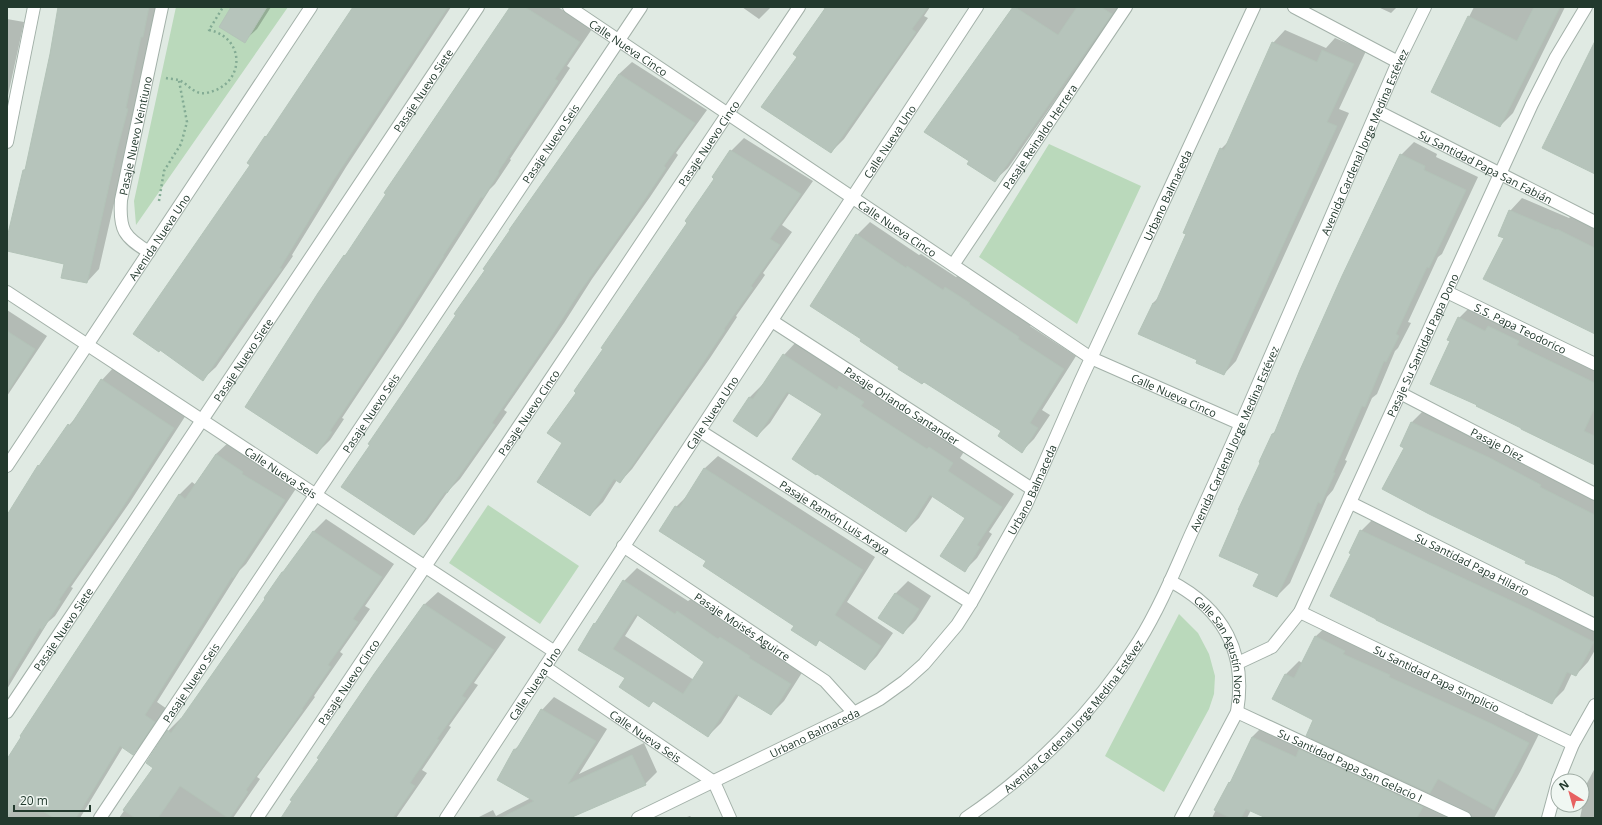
<svg xmlns="http://www.w3.org/2000/svg" width="1602" height="825" viewBox="0 0 1602 825" font-family="'Open Sans',sans-serif">
  <style>
    .green { fill: #bad9bb }
    .shadow { fill: #0003; fill-rule: evenodd }
    .building { fill: #b6c4bb; stroke: #b3c3b8; fill-rule: evenodd }
    .lines { fill: none; stroke-linecap: round; stroke-linejoin: round }
    .minor-casing { stroke: #a3b1a9; stroke-width: 14 }
    .path { stroke: #83ab94; stroke-width: 2.5; stroke-dasharray: 2 3; stroke-linecap: butt }
    .minor { stroke: #fff; stroke-width: 12 }
    .labels { text-anchor: middle; dominant-baseline: central; stroke-width: 4; stroke-linejoin: round; paint-order: stroke }
    .street-label { font-size: 11px; fill: #22392d; stroke: #f0f7f2 }
  </style>
  <rect width="100%" height="100%" fill="#e0eae3"/>
  <!-- green -->
  <path class="green" d="M176 7H288L136 225 134 201Z
    M1049 144 1141 186 1077 324 979 257Z
    M488 505 579 566 540 624 449 563Z
    M1179 614 1198 633 1209 654 1215 676 1214 694 1209 709 1164 792 1105 756Z"/>
  <!-- shadow -->
  <path class="shadow" d="M60 7H159L99 269 87 282 65 264 7 250V242L24 170 26 168Z
    M232 7H271L257 29 244 41Z
    M355 7H451L346 167 292 255 293 256 216 367 203 379 251 165 266 137 272 130Z
    M511 7H558L592 29 567 66 570 68 510 159 511 160 495 184 490 189 403 326 342 418 344 419 330 440 317 453 344 256 350 251 460 81 465 75Z
    M742 7H771L759 19Z
    M822 7H930L924 16 928 18 844 139 831 152 799 56 825 9Z
    M1014 7H1120L1008 168 995 180Z
    M1378 7H1397L1391 13Z
    M1474 7H1565L1513 113 1500 126 1432 91Z
    M7 19 24 22 7 100Z
    M1285 30 1326 48 1335 38 1366 51 1339 109 1349 113 1236 361 1224 374 1198 359 1140 334 1153 303 1159 297 1187 234 1184 232 1221 149 1230 140 1273 43Z
    M632 62 707 110 676 153 678 155 650 197 592 279 564 323 504 410 507 412 460 479 449 490 427 521 414 534 619 74Z
    M744 138 813 181 782 225 792 232 763 273 765 275 736 316 737 317 710 358 632 469 620 482 617 480 603 502 590 515 564 443 577 393 689 222 731 151Z
    M1414 142 1437 154 1436 157 1478 177 1442 254 1438 257 1408 322 1411 323 1398 348 1395 351 1377 394 1372 398 1345 460 1347 461 1333 490 1327 497 1290 583 1277 596 1260 573 1262 462 1272 434 1277 430 1401 155Z
    M1522 198 1569 218 1570 217 1595 229V334L1505 238 1510 211Z
    M870 222 919 255 921 254 956 277 959 275 982 290 981 291 1031 324 1030 326 1076 356 1042 410 1050 415 1034 439 1022 451 1002 431 857 235Z
    M1472 305 1595 365V464L1451 341 1459 318Z
    M7 310 47 336 7 396Z
    M796 342 965 450 960 458 1014 494 989 532 992 534 977 558 964 571 967 518 933 496 919 518 906 531 817 473 823 414 790 392 770 423 757 436 735 421 750 397 763 384 764 385 784 355Z
    M114 367 186 415 130 502 71 587 73 588 55 616 48 622 7 689V517L69 425 78 416 102 380Z
    M1424 410 1595 497V596L1527 561 1406 447 1401 445 1412 422Z
    M229 442 297 487 246 564 240 570 157 702 167 709 145 741 133 754 123 747 80 818H7V761L149 539 179 495 192 482 196 485 216 454Z
    M718 456 875 557 847 602 893 633 877 656 865 669 820 640 816 645 795 625 708 561 676 507 689 494 705 468Z
    M1374 518 1595 624V650L1588 662 1576 675 1572 673 1564 690 1552 702 1351 553 1361 531Z
    M326 519 394 564 365 606 370 609 340 652 343 654 314 696 315 697 257 777 260 779 233 818H119L154 768 168 731 181 718 182 719 313 532Z
    M637 568 688 601 691 599 732 626 733 625 803 671 784 701 771 714 739 695 721 723 708 736 654 701 649 705 626 678 595 624 599 619 624 581ZM638 615 705 662 694 680 625 636Z
    M908 581 931 596 916 620 903 633 895 594Z
    M438 592 506 637 474 683 478 685 449 726 451 727 422 770 427 773 396 818H282L374 675 425 604Z
    M1329 624 1541 730 1520 772 1494 818H1268L1251 810 1247 818H1212L1229 783 1233 779 1252 737 1265 724 1306 744 1312 738 1315 719 1274 698 1286 674 1299 661 1302 663 1316 636Z
    M554 697 607 729 579 774 644 743 657 772 645 784 568 818H477L493 810 496 816 531 798 498 780 515 749 523 742 542 710Z
    M1595 768V818H1580L1587 783Z
    M690 816 692 818H684Z"/>
  <!-- building -->
  <path class="building" d="M58 7H149L143 37H141L126 108 128 109 117 150 87 283 61 278 64 264 7 251V238L23 170H25L50 54Z
    M231 7H267L245 43 219 27Z
    M353 7H448L333 181 280 268 282 269 262 295 203 381 160 350 159 352 133 334 250 165 247 163 265 136 266 137Z
    M510 7H525L580 42 555 79 558 81 498 172 499 173 483 198 481 197 443 256H444L373 367 330 431 332 432 317 454 245 407 318 293 344 255 345 256 386 194 384 193 401 168Z
    M826 7H928L912 29 916 32 831 153 761 107 797 57 793 54Z
    M1013 7H1015L1058 35 1077 7H1101L1112 14 995 182 967 164 969 161 924 132Z
    M1534 7H1560L1500 127 1431 92 1468 16 1517 41Z
    M1595 41V174L1542 148Z
    M1272 42 1317 62 1322 50 1354 64 1327 122 1337 126 1224 375 1196 363 1197 360 1138 334 1153 303 1155 304 1186 234 1183 233 1220 148 1224 150Z
    M619 74 695 123 664 166 666 168 637 211 579 293 551 337 492 423 495 425 447 493 445 492 414 535 341 487 370 445 368 444 456 315 454 314 485 270 483 269 510 230H509Z
    M730 150 801 194 770 239 780 245 751 286 753 288 724 329 725 330 697 372 620 483 614 479 590 516 537 482 562 443 547 433 576 393 574 391 603 349 601 348 687 223 685 221 714 179 712 177Z
    M1400 154 1425 166 1424 170 1466 190 1429 268 1427 267 1396 334 1399 336 1386 362 1384 361 1365 407 1362 406 1333 473H1335L1321 504 1318 502 1299 550 1277 597 1253 586 1259 574 1219 556 1239 510H1238L1260 463 1259 462 1272 434H1274L1300 370 1342 276Z
    M1509 210 1556 230 1557 229 1595 248V334L1483 279 1504 238 1498 236Z
    M856 234 906 268 907 266 943 290 945 287 970 303 969 304 1019 337 1018 339 1064 369 1030 423 1038 428 1022 453 998 436 1001 431 924 382 922 384 898 369 899 367 860 341 861 339 810 306Z
    M1458 317 1485 331 1488 326 1519 341 1517 345 1595 383V407L1584 431 1595 436V465L1521 429V428L1476 406 1477 405 1430 384 1450 341 1447 340Z
    M7 331 35 349 7 393Z
    M783 354 837 390 839 386 864 402 861 406 927 449 929 447 953 463 948 471 1002 507 977 545 980 547 965 572 940 556 965 518 930 495 906 532 817 474 816 475 792 459 822 414 787 392 757 437 733 421 749 397 753 399Z
    M101 379 174 428 117 516 59 600 61 601 42 630 40 628 7 683V515L38 465 39 466 68 424 70 426Z
    M1411 422 1488 457 1541 485 1540 487 1595 515V597L1556 576 1525 563 1526 561 1429 514 1382 489 1404 448 1400 446Z
    M216 454 243 472 242 474 285 500 233 578 232 577 145 715 155 722 133 755 120 746 76 818H54L20 797 7 818V759L21 737 20 736 179 494 185 499Z
    M704 468 863 570 835 615 881 646 865 670 819 640 816 646 791 630 794 626 703 566 706 561 659 531 675 506 679 508Z
    M1360 530 1533 611 1594 642 1576 676 1567 672 1552 704 1376 620V619L1330 596 1351 554 1349 553Z
    M313 531 382 577 353 619 358 622 328 665 331 667 302 709 303 710 246 790 248 792 230 818H228L180 786 158 818H135L123 810 153 768 146 763 167 730 171 733 265 599 264 598 282 572H283Z
    M623 580 675 614 677 611 718 639 720 637 750 656 749 658 791 684 771 715 736 694 708 737 653 701 649 707 619 687 625 678 578 650 594 623 595 624ZM636 614 704 662 683 694 613 649Z
    M895 593 919 609 903 634 878 618Z
    M424 604 494 650 462 696 466 698 437 739 439 740 410 783 415 786 393 818H281L292 801 290 800 319 759 317 758 374 674Z
    M1315 636 1345 651 1343 654 1390 675 1389 677 1490 723 1529 743 1494 810 1438 779 1430 793 1306 736 1313 720 1272 699 1285 674 1294 678Z
    M541 709 596 741 568 784 632 755 646 785 570 818H501L534 801 497 780 514 749 516 750Z
    M1252 737 1296 757 1299 749 1423 807 1417 818H1266L1246 809 1241 818H1230L1214 810 1229 782 1230 783Z"/>
  <g class="lines">
    <defs>
      <g id="minor">
        <path id="s1" d="M569 7 1091 358 1241 424"/>
        <path d="M1294 7 1398 62"/>
        <path id="s2" d="M1377 111 1595 222"/>
        <path d="M7 142 34 7"/>
        <path id="s3" d="M149 252C124 237 119 230 121 200L162 7"/>
        <path id="s4" d="M953 265 1126 7"/>
        <path id="s5" d="M7 292 555 652"/>
        <path id="s6" d="M1447 292 1595 364"/>
        <path id="s7" d="M772 321 1032 489"/>
        <path id="s8" d="M1400 393 1595 494"/>
        <path id="s9" d="M700 431 971 603"/>
        <path id="s10" d="M7 466 311 7"/>
        <path id="s11" d="M1351 503 1595 625"/>
        <path id="s12" d="M623 546 825 681 854 713"/>
        <path id="s13" d="M1170 581C1224 609 1247 653 1237 712L1181 818"/>
        <path id="s14" d="M1300 612 1573 744"/>
        <path id="s15" d="M1238 663 1272 647 1300 612 1532 104 1556 57 1586 7"/>
        <path id="s16" d="M545 667 714 782 730 818"/>
        <path id="s17" d="M7 712 478 7"/>
        <path id="s18" d="M1237 712 1465 818"/>
        <path d="M1558 781 1573 744 1595 705"/>
        <path id="s19" d="M100 818 641 7"/>
        <path id="s20" d="M257 818 799 7"/>
        <path id="s21" d="M446 818 977 7"/>
        <path id="s22" d="M638 818 854 713 880 699 905 681 924 664 957 625 971 603 1026 505 1080 382 1254 7"/>
        <path id="s23" d="M966 818C1034 772 1095 711 1139 641 1160 607 1175 570 1191 534 1215 482 1238 431 1260 380 1306 274 1353 168 1398 62L1425 7"/>
        <path d="M1548 818 1558 781"/>
      </g>
    </defs>
    <!-- minor casing -->
    <use href="#minor" class="minor-casing"/>
    <!-- path -->
    <path class="path" d="M166 78C170 79 175 79 179 80 188 84 194 95 206 93 245 86 247 38 209 30L223 7
      M159 201 164 171 181 144 187 122 179 81"/>
    <!-- minor -->
    <use href="#minor" class="minor"/>
  </g>
  <g class="labels">
    <!-- street labels -->
    <g class="street-label">
      <text stroke="none"><textPath href="#s1" startOffset="72">Calle Nueva Cinco</textPath></text>
      <text stroke="none"><textPath href="#s17" startOffset="748">Pasaje Nuevo Siete</textPath></text>
      <text stroke="none"><textPath href="#s3" startOffset="130">Pasaje Nuevo Veintiuno</textPath></text>
      <text stroke="none"><textPath href="#s4" startOffset="155">Pasaje Reinaldo Herrera</textPath></text>
      <text stroke="none"><textPath href="#s21" startOffset="809">Calle Nueva Uno</textPath></text>
      <text stroke="none"><textPath href="#s23" startOffset="797">Avenida Cardenal Jorge Medina Estévez</textPath></text>
      <text stroke="none"><textPath href="#s19" startOffset="811">Pasaje Nuevo Seis</textPath></text>
      <text stroke="none"><textPath href="#s20" startOffset="812">Pasaje Nuevo Cinco</textPath></text>
      <text stroke="none"><textPath href="#s2" startOffset="122">Su Santidad Papa San Fabián</textPath></text>
      <text stroke="none"><textPath href="#s22" startOffset="856">Urbano Balmaceda</textPath></text>
      <text stroke="none"><textPath href="#s1" startOffset="396">Calle Nueva Cinco</textPath></text>
      <text stroke="none"><textPath href="#s10" startOffset="275">Avenida Nueva Uno</textPath></text>
      <text stroke="none"><textPath href="#s6" startOffset="82">S.S. Papa Teodorico</textPath></text>
      <text stroke="none"><textPath href="#s15" startOffset="376">Pasaje Su Santidad Papa Dono</textPath></text>
      <text stroke="none"><textPath href="#s17" startOffset="424">Pasaje Nuevo Siete</textPath></text>
      <text stroke="none"><textPath href="#s1" startOffset="720">Calle Nueva Cinco</textPath></text>
      <text stroke="none"><textPath href="#s7" startOffset="155">Pasaje Orlando Santander</textPath></text>
      <text stroke="none"><textPath href="#s19" startOffset="487">Pasaje Nuevo Seis</textPath></text>
      <text stroke="none"><textPath href="#s20" startOffset="488">Pasaje Nuevo Cinco</textPath></text>
      <text stroke="none"><textPath href="#s21" startOffset="485">Calle Nueva Uno</textPath></text>
      <text stroke="none"><textPath href="#s23" startOffset="473">Avenida Cardenal Jorge Medina Estévez</textPath></text>
      <text stroke="none"><textPath href="#s8" startOffset="110">Pasaje Diez</textPath></text>
      <text stroke="none"><textPath href="#s5" startOffset="328">Calle Nueva Seis</textPath></text>
      <text stroke="none"><textPath href="#s22" startOffset="532">Urbano Balmaceda</textPath></text>
      <text stroke="none"><textPath href="#s9" startOffset="160">Pasaje Ramón Luis Araya</textPath></text>
      <text stroke="none"><textPath href="#s11" startOffset="136">Su Santidad Papa Hilario</textPath></text>
      <text stroke="none"><textPath href="#s12" startOffset="144">Pasaje Moisés Aguirre</textPath></text>
      <text stroke="none"><textPath href="#s17" startOffset="100">Pasaje Nuevo Siete</textPath></text>
      <text stroke="none"><textPath href="#s13" startOffset="91">Calle San Agustín Norte</textPath></text>
      <text stroke="none"><textPath href="#s14" startOffset="152">Su Santidad Papa Simplicio</textPath></text>
      <text stroke="none"><textPath href="#s19" startOffset="163">Pasaje Nuevo Seis</textPath></text>
      <text stroke="none"><textPath href="#s20" startOffset="164">Pasaje Nuevo Cinco</textPath></text>
      <text stroke="none"><textPath href="#s21" startOffset="161">Calle Nueva Uno</textPath></text>
      <text stroke="none"><textPath href="#s23" startOffset="149">Avenida Cardenal Jorge Medina Estévez</textPath></text>
      <text stroke="none"><textPath href="#s22" startOffset="196">Urbano Balmaceda</textPath></text>
      <text stroke="none"><textPath href="#s16" startOffset="122">Calle Nueva Seis</textPath></text>
      <text stroke="none"><textPath href="#s18" startOffset="125">Su Santidad Papa San Gelacio I</textPath></text>
    </g>
  </g>
  <!-- border -->
  <rect width="1602" height="825" fill="none" stroke="#22392d" stroke-width="16"/>
  <!-- north arrow -->
  <g transform="translate(1570 793) rotate(323)"><circle r="19" fill="#f0f7f2" stroke="#9eaba3"/>
  <path d="M0-3L7 15L0 10L-7 15Z" fill="#e76161"/>
  <text y="-6" font-size="11" font-weight="bold" text-anchor="middle" fill="#22392d">N</text>
  </g>
  <!-- scale -->
  <path d="M14 805v6h76v-6" fill="none" stroke="#22392d" stroke-width="2"/>
  <text x="20" y="805" font-size="12" fill="#22392d" stroke="#f0f7f2" stroke-width="3" paint-order="stroke">20 m</text>
</svg>
